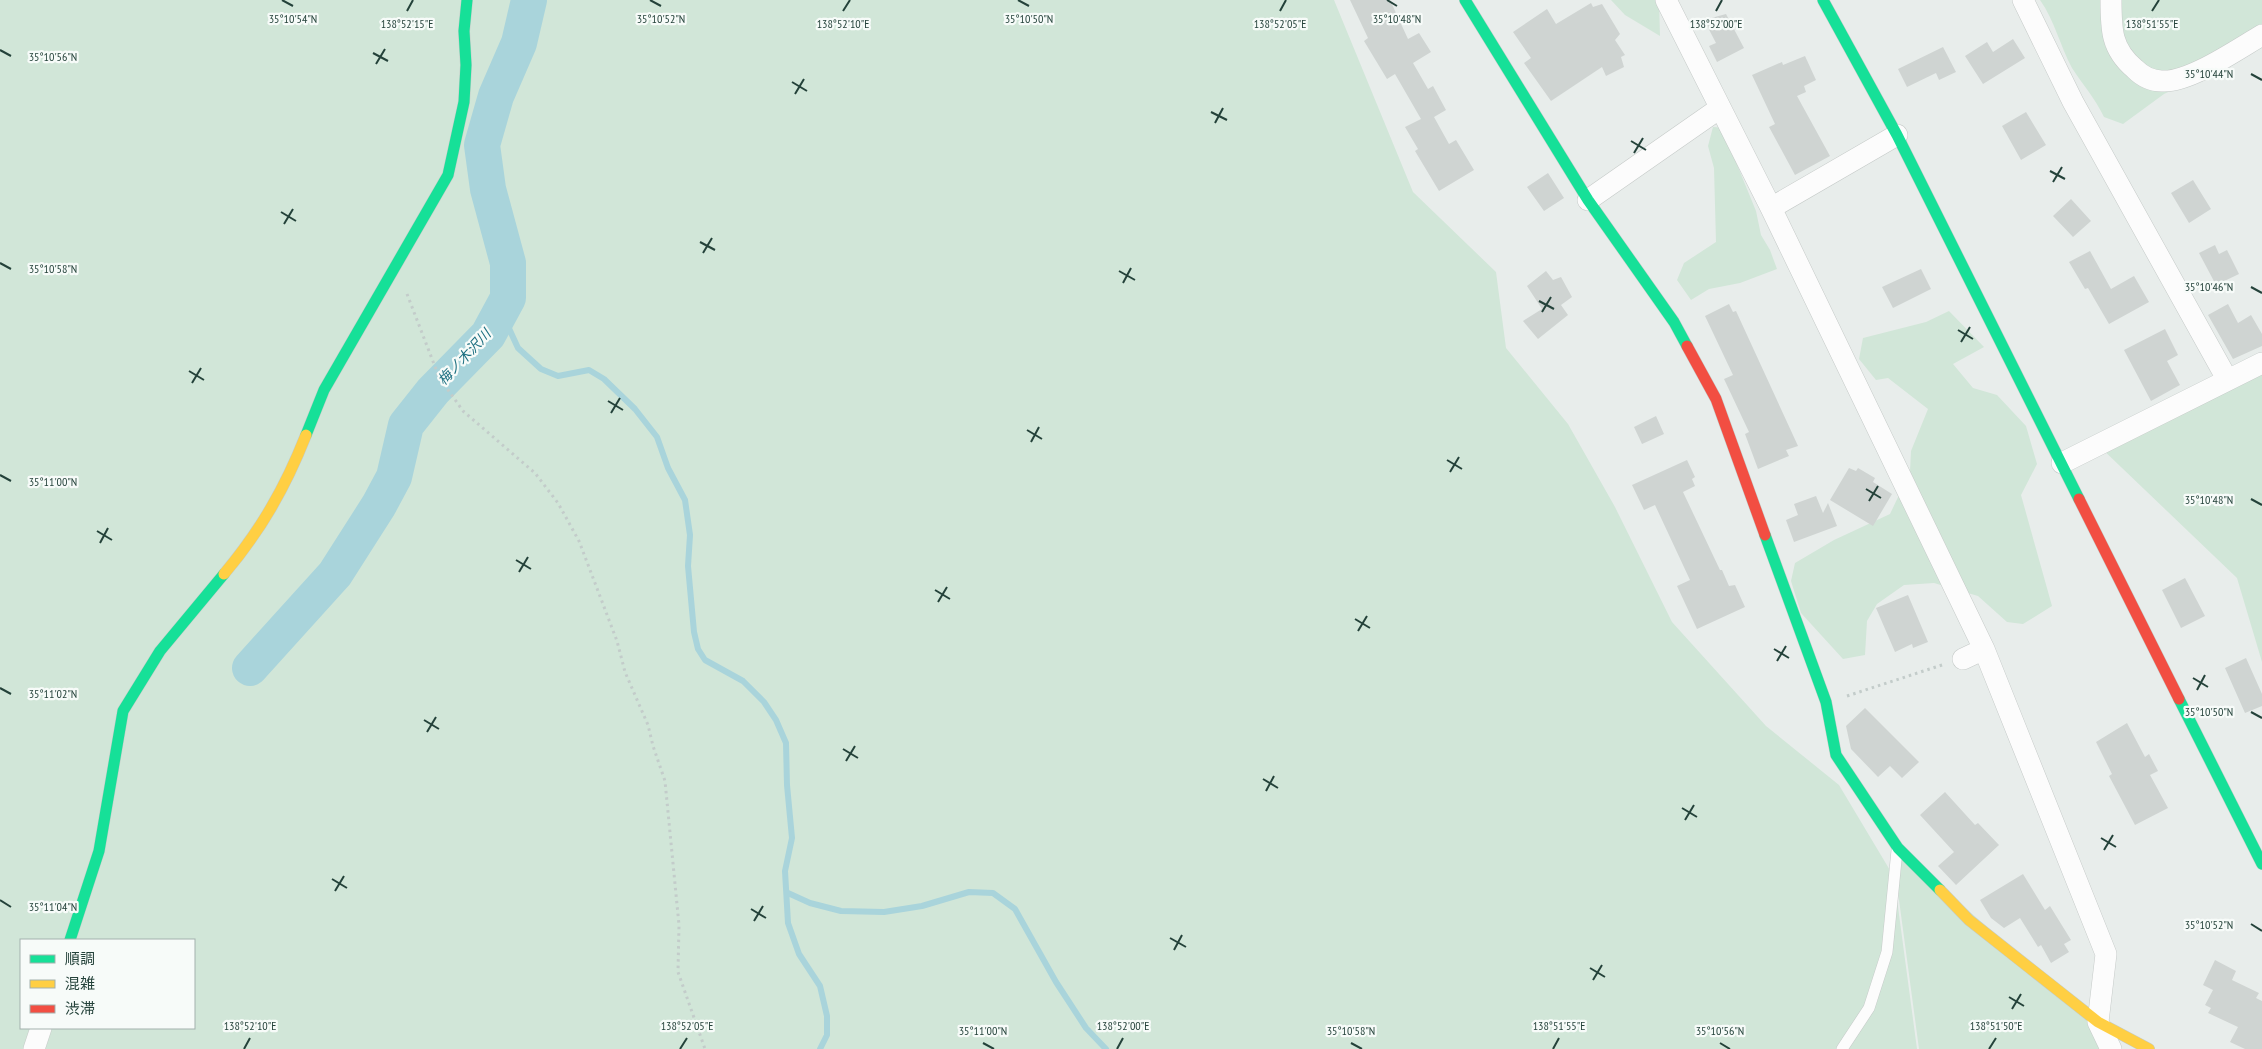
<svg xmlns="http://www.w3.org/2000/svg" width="2262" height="1049" viewBox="0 0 2262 1049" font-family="'PT Sans Narrow','Noto Sans JP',sans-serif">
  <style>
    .green { fill: #d1e6d8; fill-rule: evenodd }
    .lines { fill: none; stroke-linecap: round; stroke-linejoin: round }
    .stream { stroke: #a9d4db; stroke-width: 6 }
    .river { stroke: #a9d4db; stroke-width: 36 }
    .building { fill: #cfd4d2 }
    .lane-casing { stroke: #c5cac8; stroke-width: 12 }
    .street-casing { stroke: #c5cac8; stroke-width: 22 }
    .fast-casing { stroke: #c3cbc8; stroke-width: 12 }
    .slow-casing { stroke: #c3cbc8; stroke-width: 12 }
    .jam-casing { stroke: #c3cbc8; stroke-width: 12 }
    .path { stroke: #c3ccca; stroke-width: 3; stroke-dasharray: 2.5 4; stroke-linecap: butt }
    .lane { stroke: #fcfcfc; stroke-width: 11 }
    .street { stroke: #fcfcfc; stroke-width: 21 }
    .fast { stroke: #16e098; stroke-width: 11 }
    .slow { stroke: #ffcf43; stroke-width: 11 }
    .jam { stroke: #f24e42; stroke-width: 11 }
    .ticks { fill: none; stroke: #24423a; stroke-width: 2 }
    .labels { text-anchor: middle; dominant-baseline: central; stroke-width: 4.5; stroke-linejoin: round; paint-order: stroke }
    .water-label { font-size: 14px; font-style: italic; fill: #1c6f80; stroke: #f7fbf9 }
    .ticks-label { font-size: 12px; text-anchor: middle; fill: #24423a; stroke: #f7fbf9; stroke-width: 4.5; stroke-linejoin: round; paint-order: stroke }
  </style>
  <rect width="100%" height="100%" fill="#e8edeb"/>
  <!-- green -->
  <path class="green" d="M0 0H1334L1413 192 1496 272 1506 348 1568 424 1615 507 1672 622 1766 726 1839 785 1894 877 1917 1049H0ZM21 940H194V1028H21Z
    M1611 0H1659L1660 36 1625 15Z
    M2040 0H2262V48L2164 94 2123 124 2104 117C2095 98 2083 85 2072 68 2060 46 2055 21 2040 0Z
    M1713 127 1726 128 1738 167 1756 211 1761 235 1770 250 1777 269 1740 283 1709 289 1691 300 1677 280 1684 263 1716 242 1714 168 1708 146Z
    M1949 311 1984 347 1953 364 1973 388 1997 395 2026 426 2037 464 2021 495 2052 606 2023 624 2007 622 1978 596 1934 583 1904 585 1877 604 1867 621 1865 655 1843 659 1801 613 1791 581 1795 563 1834 540 1890 514 1910 472 1911 451 1928 409 1888 378 1876 380 1859 359 1863 338 1926 322Z
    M2262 356V662L2237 578 2098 445Z
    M1906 856 2074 1003 2107 1049H1919L1895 870Z"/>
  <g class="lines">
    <!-- stream -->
    <path class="stream" d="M501 311 518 348 541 369 558 376 589 370 604 379 635 409 657 437 668 468 685 500 690 535 688 566 694 632 698 649 705 660 743 681 764 702 776 720 786 743 787 785 792 838 785 871 788 923 799 954 820 986 827 1016V1035L820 1049
      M788 893 810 903 841 911 884 912 922 906 969 892 993 893 1015 909 1056 982 1086 1028 1106 1049"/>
    <!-- river -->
    <path class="river" d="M250 668 335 574 379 505 394 477 406 425 433 391 488 335 508 298V263L488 189 482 145 496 96 519 43 529 0"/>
  </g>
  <!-- building -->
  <path class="building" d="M1350 0H1390L1408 39 1419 33 1431 52 1413 63 1428 89 1433 86 1446 110 1434 117 1449 144 1456 140 1474 170 1439 191 1415 151 1418 149 1405 127 1421 119 1395 74 1387 79 1364 41 1368 38Z
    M1591 3 1593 7 1602 4 1620 34 1615 40 1625 55 1621 57 1624 67 1606 76 1602 67 1551 101 1524 63 1531 58 1513 32 1547 9 1556 24Z
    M1726 14 1744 48 1717 62 1709 46 1716 43 1704 20Z
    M2013 39 2025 58 1983 84 1965 56 1987 42 1993 52Z
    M1943 47 1956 72 1939 80 1936 73 1907 87 1898 69Z
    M1805 56 1816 80 1804 86 1806 92 1797 96 1830 156 1795 175 1769 127 1775 124 1752 75 1782 62 1783 65Z
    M2026 112 2046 145 2021 160 2002 126Z
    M1548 173 1564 198 1544 211 1527 187Z
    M2193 180 2211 209 2189 223 2171 193Z
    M2071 199 2091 221 2073 237 2053 216Z
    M2215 245 2219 254 2227 250 2239 274 2216 285 2199 253Z
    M2090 251 2111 289 2134 276 2149 302 2109 324 2088 288 2085 289 2069 262Z
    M1921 269 1931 289 1893 308 1882 287Z
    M1546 271 1553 280 1561 277 1572 297 1561 305 1568 315 1538 339 1523 321 1542 309 1527 286Z
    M1729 304 1733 312 1736 311 1798 446 1786 450 1789 456 1758 469 1745 434 1749 432 1724 379 1733 375 1705 316Z
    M2228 304 2238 323 2251 315 2262 334V346L2233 359 2208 315Z
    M2165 329 2178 355 2167 361 2180 385 2151 401 2124 350Z
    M1656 416 1664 434 1642 444 1634 427Z
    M1687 460 1695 477 1692 479 1695 486 1683 492 1720 570H1722L1729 586 1735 585 1745 607 1697 629 1677 586 1690 580 1655 505 1644 510 1632 485Z
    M1849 468 1856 471 1858 468 1875 478 1873 482 1892 494 1873 526 1830 500Z
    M1816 496 1823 513 1828 503 1837 526 1794 542 1786 520 1798 515 1794 504Z
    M2185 578 2205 616 2181 628 2162 590Z
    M1908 595 1928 642 1913 648 1912 644 1895 652 1876 608Z
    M2246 658 2262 694V706L2245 713 2225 668Z
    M1865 708 1919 762 1902 778 1890 766 1878 777 1851 749 1846 726Z
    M2127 723 2145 757 2149 754 2158 771 2150 775 2168 808 2135 825 2109 776 2112 774 2096 742Z
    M1945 792 1975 825 1978 823 1999 845 1956 885 1938 866 1954 852 1920 815Z
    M2023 874 2045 910 2050 906 2071 940 2064 944 2069 952 2051 963 2041 945 2038 947 2020 918 2004 928 1991 918 1980 900Z
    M2215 960 2236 971 2232 980 2259 993 2256 998 2262 1001V1049H2245L2230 1042 2238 1027 2208 1013 2211 1008 2205 1005 2213 990 2203 985Z"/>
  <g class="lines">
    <defs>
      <path id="lane" d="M1842 1049 1869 1008 1887 952 1897 850"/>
      <path id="street" d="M1666 0 1771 208 1984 649 2106 954 2098 1022 2111 1049
        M2023 0 2073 102 2227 379
        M2111 0C2111 29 2111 49 2135 69 2142 76 2151 81 2162 81 2189 83 2238 49 2262 35
        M1588 200 1720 108
        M1771 208 1897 135
        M2062 463 2262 363
        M1963 659 1984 649
        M34 1049 41 1028"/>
      <path id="fast" d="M1465 0 1588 200 1674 322 1687 346
        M1823 0 1897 135 2079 499
        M306 435 324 390 448 175 464 102 466 65 464 31 467 0
        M1765 535 1826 702 1836 755 1898 848 1940 890
        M2179 699 2262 864
        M70 940 99 851 123 711 160 651 224 574"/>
      <path id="slow" d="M224 574C261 530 285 488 306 435
        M1940 890 1969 920 2098 1022 2149 1049"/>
      <path id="jam" d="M1687 346 1716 399 1765 535
        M2079 499 2179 699"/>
    </defs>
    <!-- lane casing -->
    <use href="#lane" class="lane-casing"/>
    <!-- street casing -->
    <use href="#street" class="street-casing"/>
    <!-- fast casing -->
    <use href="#fast" class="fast-casing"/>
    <!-- slow casing -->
    <use href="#slow" class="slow-casing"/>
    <!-- jam casing -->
    <use href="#jam" class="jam-casing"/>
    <!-- path -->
    <path class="path" d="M407 294 439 377 463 411 535 473 558 503 579 541 617 641 625 672 648 725 653 746 665 781 679 925 678 972 705 1049
      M1847 696 1945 664"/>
    <!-- lane -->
    <use href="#lane" class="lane"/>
    <!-- street -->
    <use href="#street" class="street"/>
    <!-- fast -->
    <use href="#fast" class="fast"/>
    <!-- slow -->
    <use href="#slow" class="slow"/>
    <!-- jam -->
    <use href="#jam" class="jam"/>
  </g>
  <!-- ticks -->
  <path class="ticks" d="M282 0 293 6M650 0 661 6M1018 0 1029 6M1387 0 1397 6M407 11 413 0M843 11 850 0M1280 11 1286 0M1716 11 1722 0M2152 11 2159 0M0 50 11 56M373 53 388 61M376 64 385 49M2251 74 2262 80M792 82 807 91M795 94 804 79M1211 112 1227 120M1215 123 1223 108M1631 141 1646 150M1634 153 1643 138M2050 171 2065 179M2053 182 2062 167M281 212 296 221M284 224 293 209M700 242 715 250M703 253 712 238M0 263 11 269M1119 271 1135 280M1123 283 1131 268M2251 287 2262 293M1539 301 1554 309M1542 312 1551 297M1958 330 1973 339M1961 342 1970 327M189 371 204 380M192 383 201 368M608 401 623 410M611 413 620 398M1027 430 1042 439M1031 442 1039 427M1447 460 1462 469M1450 472 1459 457M0 475 11 481M1866 489 1881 498M2251 499 2262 505M1869 501 1878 486M97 531 112 540M100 543 108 528M516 560 531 569M519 572 528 557M935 590 950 599M938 602 947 587M1355 619 1370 628M1358 631 1367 616M1774 649 1789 658M1777 661 1786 646M2193 678 2208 687M0 688 11 694M2197 690 2205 675M2251 712 2262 718M424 720 439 729M427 732 436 717M843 749 858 758M846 761 855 746M1263 779 1278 788M1266 791 1274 776M1682 808 1697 817M1685 820 1694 805M2101 838 2116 847M2104 850 2113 835M332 879 347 888M335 891 344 876M0 900 11 907M751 909 766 918M754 921 763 906M2251 924 2262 931M1170 938 1186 947M1174 950 1182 935M1590 968 1605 977M1593 980 1602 965M2009 997 2024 1006M2012 1009 2021 994M983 1043 994 1049M1351 1043 1362 1049M1720 1043 1730 1049M244 1049 250 1038M680 1049 687 1038M1117 1049 1123 1038M1553 1049 1559 1038M1989 1049 1996 1038"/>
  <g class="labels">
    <!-- water labels -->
    <g class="water-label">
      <text transform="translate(464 357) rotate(-47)">梅ノ木沢川</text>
    </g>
  </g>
  <g class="ticks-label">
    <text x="293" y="23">35°10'54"N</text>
    <text x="661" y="23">35°10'52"N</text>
    <text x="1029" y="23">35°10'50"N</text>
    <text x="1397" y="23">35°10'48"N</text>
    <text x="407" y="28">138°52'15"E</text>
    <text x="843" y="28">138°52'10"E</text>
    <text x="1280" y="28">138°52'05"E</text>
    <text x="1716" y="28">138°52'00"E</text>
    <text x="2152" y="28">138°51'55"E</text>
    <text x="53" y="61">35°10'56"N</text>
    <text x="2209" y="78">35°10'44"N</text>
    <text x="53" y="273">35°10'58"N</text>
    <text x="2209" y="291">35°10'46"N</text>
    <text x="53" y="486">35°11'00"N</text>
    <text x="2209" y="504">35°10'48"N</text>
    <text x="53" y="698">35°11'02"N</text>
    <text x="2209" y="716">35°10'50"N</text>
    <text x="53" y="911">35°11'04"N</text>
    <text x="2209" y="929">35°10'52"N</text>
    <text x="250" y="1030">138°52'10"E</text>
    <text x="687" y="1030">138°52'05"E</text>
    <text x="1123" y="1030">138°52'00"E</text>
    <text x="1559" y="1030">138°51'55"E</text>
    <text x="1996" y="1030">138°51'50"E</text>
    <text x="983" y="1035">35°11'00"N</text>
    <text x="1351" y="1035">35°10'58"N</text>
    <text x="1720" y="1035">35°10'56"N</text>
  </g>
  <!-- legend -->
  <rect x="20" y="939" width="175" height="90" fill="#f7fbf9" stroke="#a3b1ad"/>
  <rect x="30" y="955" width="25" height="8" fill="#16e098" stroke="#a3b1ad"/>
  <text x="65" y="964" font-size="15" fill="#24423a">順調</text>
  <rect x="30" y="980" width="25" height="8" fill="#ffcf43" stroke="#a3b1ad"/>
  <text x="65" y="989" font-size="15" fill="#24423a">混雑</text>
  <rect x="30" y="1005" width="25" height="8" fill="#f24e42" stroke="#a3b1ad"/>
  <text x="65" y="1014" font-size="15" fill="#24423a">渋滞</text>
</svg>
